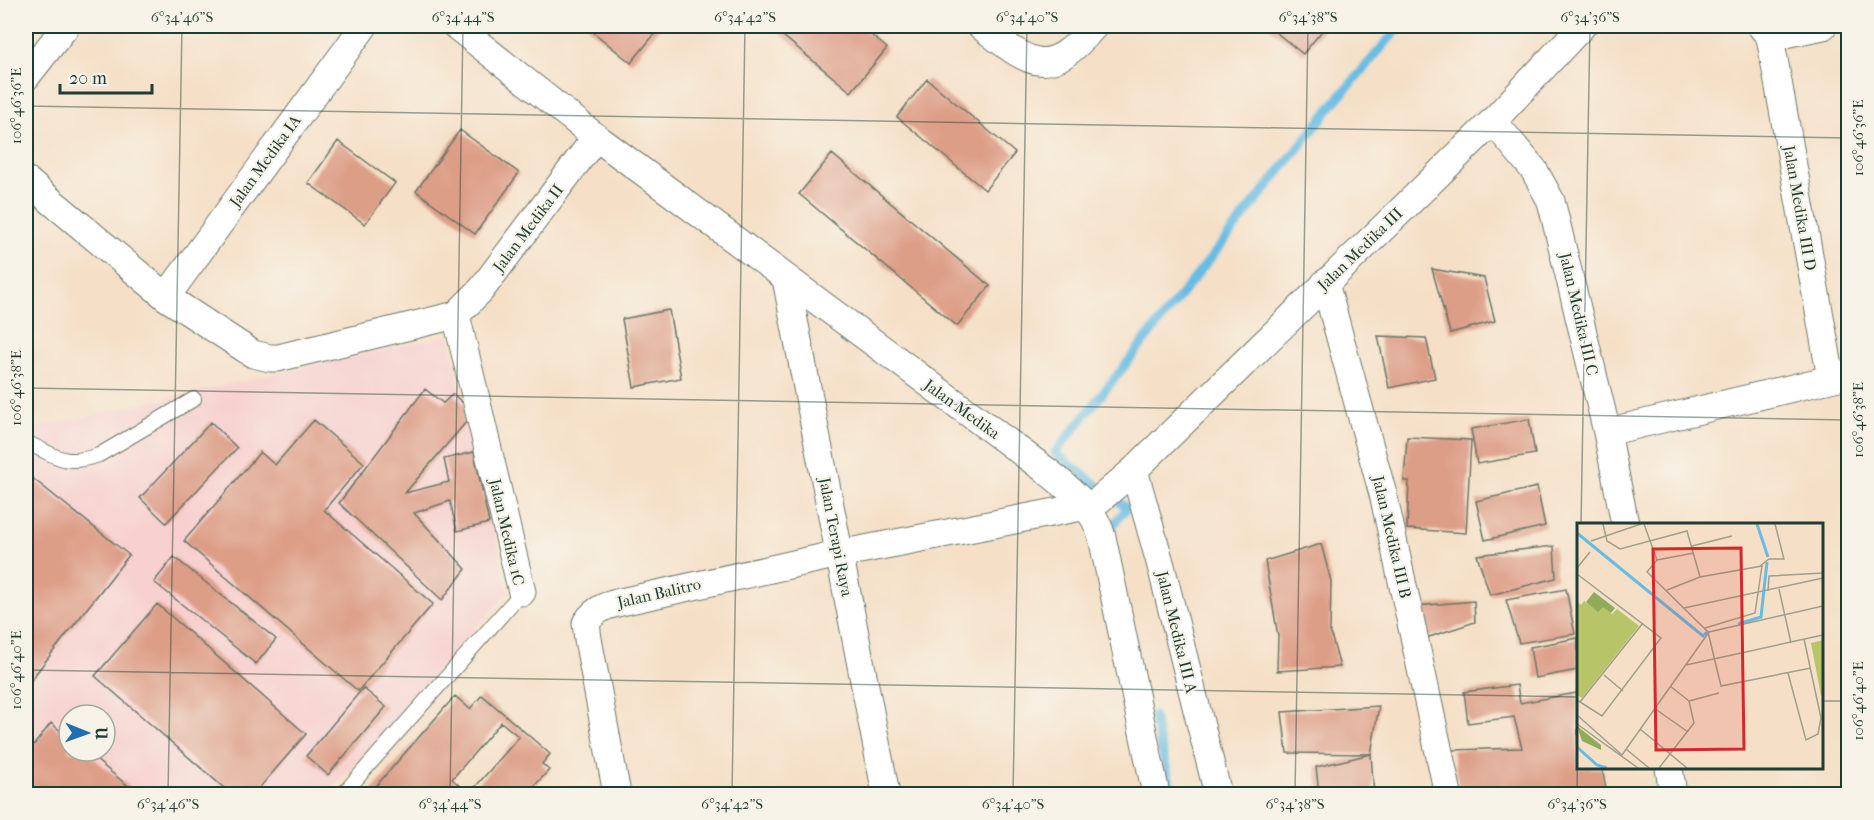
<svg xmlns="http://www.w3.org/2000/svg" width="1874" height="820" viewBox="0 0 1874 820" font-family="'IM FELL French Canon',serif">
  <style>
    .built { fill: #f7d0cf; fill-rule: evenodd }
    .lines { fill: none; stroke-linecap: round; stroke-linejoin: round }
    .stream { stroke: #66bce3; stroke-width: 9 }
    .building { fill: #dd9e87; fill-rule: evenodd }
    .lane-casing { stroke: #6a7667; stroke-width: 16 }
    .street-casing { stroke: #6a7667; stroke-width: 29 }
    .lane { stroke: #fff; stroke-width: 14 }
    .street { stroke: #fff; stroke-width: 27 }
    .ticks { fill: none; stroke: #1f3d34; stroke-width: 1.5; stroke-opacity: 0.45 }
    .labels { text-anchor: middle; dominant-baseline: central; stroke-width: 4.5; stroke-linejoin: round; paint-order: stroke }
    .street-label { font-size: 16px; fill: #1f3d34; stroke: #f7f3e8 }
    .inset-river { fill: none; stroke: #66bce3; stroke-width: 3 }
    .inset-road { fill: none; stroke: #9f9f8c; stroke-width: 1.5 }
    .view { fill: #d62828; fill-opacity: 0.15; stroke: #d62828; stroke-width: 3 }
    .inset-edge { fill: none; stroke: #1f3d34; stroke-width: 3 }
    .neatline { fill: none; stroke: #1f3d34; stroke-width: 2 }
    .ticks-label { font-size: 15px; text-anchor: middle; fill: #1f3d34 }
  </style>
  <rect width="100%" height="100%" fill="#f7f3e8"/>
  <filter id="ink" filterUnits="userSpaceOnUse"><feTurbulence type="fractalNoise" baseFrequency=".0167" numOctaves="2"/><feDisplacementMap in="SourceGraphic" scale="12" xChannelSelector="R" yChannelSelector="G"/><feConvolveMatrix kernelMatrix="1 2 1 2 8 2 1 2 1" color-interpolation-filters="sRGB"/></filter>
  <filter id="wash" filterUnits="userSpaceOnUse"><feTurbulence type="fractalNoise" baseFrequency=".008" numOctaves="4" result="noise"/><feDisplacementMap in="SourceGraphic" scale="24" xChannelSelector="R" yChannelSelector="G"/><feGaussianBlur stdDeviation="1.35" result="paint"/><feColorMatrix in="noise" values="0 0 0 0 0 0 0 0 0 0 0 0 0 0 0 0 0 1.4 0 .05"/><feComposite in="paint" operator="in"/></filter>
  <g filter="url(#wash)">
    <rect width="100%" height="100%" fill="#f5e0c7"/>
    <!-- built -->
    <path class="built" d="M448 335 508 592 328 794H26V430ZM69 715H105V751H69Z"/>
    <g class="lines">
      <!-- stream -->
      <path class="stream" d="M1106 534 1127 508 1055 453 1335 102 1400 26
        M1153 715 1173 794"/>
    </g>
    <g id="blocks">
      <!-- building -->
      <path class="building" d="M586 26H661L631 63Z
        M771 26H860L887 48 851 92Z
        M1268 26H1326L1303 54Z
        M927 79 1015 153 985 190 897 117Z
        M460 130 519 173 475 234 416 191Z
        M338 141 395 183 365 224 308 183Z
        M832 154 990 286 957 326 799 194Z
        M1432 269 1484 278 1495 321 1450 333Z
        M669 310 681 378 634 387 622 319Z
        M1378 336 1426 338 1435 378 1389 388Z
        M425 389 443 403 453 394 474 413 405 493 449 482 444 459 474 452 489 523 457 531 450 501 414 513 466 569 442 600 339 503Z
        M1529 419 1535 454 1477 464 1471 429Z
        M314 420 364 463 324 510 433 604 358 691 184 541 260 452 275 465Z
        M211 422 237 448 166 523 140 498Z
        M1407 437 1471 440 1466 533 1407 529 1409 481H1404Z
        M26 473 129 555 26 686Z
        M1537 487 1545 526 1485 540 1476 501Z
        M1321 544 1331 581 1330 631 1340 667 1277 671 1278 636 1265 561Z
        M1554 546 1556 578 1490 595 1477 555Z
        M174 557 276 639 256 664 154 582Z
        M1566 589 1575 634 1519 643 1506 600Z
        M1474 601 1475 622 1420 640 1416 606Z
        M157 604 306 734 254 794H231L95 676Z
        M1578 638V670L1535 678 1530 647Z
        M1517 685 1520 703 1576 693 1578 699V768H1602L1607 794H1460L1452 750 1522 748 1514 717 1468 723 1464 692Z
        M363 688 386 707 328 775 306 756Z
        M482 695 550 754 542 764 549 770 527 794H369L455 696 470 709ZM501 722 519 737 469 794 452 779Z
        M1379 706 1371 754 1287 753 1282 712Z
        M51 723 69 738V751H85L138 794H26V755Z
        M1371 754 1374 794H1319L1316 767Z"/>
    </g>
  </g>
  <g filter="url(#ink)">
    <use href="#blocks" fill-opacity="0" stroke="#6a7667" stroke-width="1.5"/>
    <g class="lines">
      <defs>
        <path id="lane" d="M26 442C57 456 62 467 99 455L194 399
          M343 794 522 592"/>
        <path id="street" d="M456 26 596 137 1047 471C1070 490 1094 507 1102 537L1156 794
          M981 26C1031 65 1048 81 1094 26
          M1761 26 1770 37 1823 26
          M1770 37 1831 378
          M26 77 66 26
          M1493 121 1534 170 1551 201 1607 432 1625 524
          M26 180 166 297 253 354 270 358H278L456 315
          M786 279 886 794
          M1325 283 1384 498 1448 794
          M166 297 364 26
          M456 315 522 592
          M456 315 481 290 596 137
          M1607 432 1847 375
          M1134 470 1161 566 1218 794
          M1669 768 1673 794
          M617 794 588 639 586 623C597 606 611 604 630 600L839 554 1087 506 1099 500 1134 470 1493 121 1582 26"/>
      </defs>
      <!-- lane casing -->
      <use href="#lane" class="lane-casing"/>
      <!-- street casing -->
      <use href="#street" class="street-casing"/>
      <!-- lane -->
      <use href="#lane" class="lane"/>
      <!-- street -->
      <use href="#street" class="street"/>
    </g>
  </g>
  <!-- ticks -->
  <path class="ticks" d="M26 106 1848 138M26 388 1848 420M1581 524 1590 26M26 670 1578 697M1822 701H1848M168 794 182 26M450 794 463 26M732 794 745 26M1013 794 1027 26M1295 794 1308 26M1577 794 1578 684"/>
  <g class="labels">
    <!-- street labels -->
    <g class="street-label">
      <text transform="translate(265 161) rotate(-54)">Jalan Medika IA</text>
      <text transform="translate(1800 208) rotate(80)">Jalan Medika III D</text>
      <text transform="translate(528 228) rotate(-53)">Jalan Medika II</text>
      <text transform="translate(1360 249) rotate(-44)">Jalan Medika III</text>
      <text transform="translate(1579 314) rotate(77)">Jalan Medika III C</text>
      <text transform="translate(962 409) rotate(36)">Jalan Medika</text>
      <text transform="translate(507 532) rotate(77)">Jalan Medika 1C</text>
      <text transform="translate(836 537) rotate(79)">Jalan Terapi Raya</text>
      <text transform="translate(1392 537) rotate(77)">Jalan Medika III B</text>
      <text transform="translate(659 593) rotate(-13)">Jalan Balitro</text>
      <text transform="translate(1177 632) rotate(76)">Jalan Medika III A</text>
    </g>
  </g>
  <!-- overview -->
  <g transform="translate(1577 523)">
    <rect width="246" height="246" fill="#f5e0c7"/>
    <path d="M7 78 21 88 26 83 35 91 40 86 62 103 5 175 0 172V79L4 82ZM246 117V171L244 173 234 120Z" fill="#b7c568"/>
    <path d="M17 69 38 85 34 90 26 84 21 89 9 79ZM0 203 24 222V227L5 218Z" fill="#91aa5c"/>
    <path class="inset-river" d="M180 1 191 34M0 10 126 113 130 109M161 101 184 94 190 39M0 224 20 242 30 245"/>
    <path class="inset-road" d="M26 1 30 18 43 26 110 8 123 54M67 1 80 37 70 49 131 109 144 163 234 145M14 18 64 1M115 23 155 13M80 37 117 30M183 43 192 36H207L198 1M0 45 13 29M0 51 84 115 25 193 0 177M202 66 214 120M90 67 123 54 185 43 178 90 128 105M191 68 192 53 246 50M107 85 246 55M109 142 246 112M211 150 229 217 241 211 244 195 227 116M27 152 46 168M93 163 112 178M112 178 142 170M3 179 66 100M77 185 111 209M0 192 45 232M0 201 61 245M63 206 110 245M49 226 72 245M45 232 132 109 246 83M82 245 117 200 112 178"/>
    <path class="view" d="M164 25 167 226 79 227 76 26Z"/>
    <rect width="246" height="246" class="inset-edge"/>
  </g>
  <!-- margin -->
  <rect width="1874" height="820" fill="none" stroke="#f7f3e8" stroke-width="66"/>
  <!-- north arrow -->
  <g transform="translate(87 733) rotate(91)"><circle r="28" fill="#f7f3e8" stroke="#a1aaa0" stroke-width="1.5"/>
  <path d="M0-4.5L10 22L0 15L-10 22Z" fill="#1f6fb2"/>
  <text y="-9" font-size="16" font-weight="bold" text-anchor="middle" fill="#1f3d34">U</text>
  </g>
  <!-- scale -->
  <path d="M60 84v9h92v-9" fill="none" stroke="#1f3d34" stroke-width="3"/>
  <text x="69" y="84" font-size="18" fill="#1f3d34" stroke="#f7f3e8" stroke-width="4.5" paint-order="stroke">20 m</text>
  <rect x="33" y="33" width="1808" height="754" class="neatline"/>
  <g class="ticks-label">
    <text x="182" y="22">6°34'46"S</text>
    <text x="463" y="22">6°34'44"S</text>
    <text x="745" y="22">6°34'42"S</text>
    <text x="1027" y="22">6°34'40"S</text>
    <text x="1308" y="22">6°34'38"S</text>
    <text x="1590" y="22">6°34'36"S</text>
    <text transform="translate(16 106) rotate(-90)" y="5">106°46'36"E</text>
    <text transform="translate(1858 138) rotate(-90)" y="5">106°46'36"E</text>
    <text transform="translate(16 388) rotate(-90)" y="5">106°46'38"E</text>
    <text transform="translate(1858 420) rotate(-90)" y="5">106°46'38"E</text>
    <text transform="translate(16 670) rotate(-90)" y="5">106°46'40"E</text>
    <text transform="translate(1858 701) rotate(-90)" y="5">106°46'40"E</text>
    <text x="168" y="809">6°34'46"S</text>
    <text x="450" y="809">6°34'44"S</text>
    <text x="732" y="809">6°34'42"S</text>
    <text x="1013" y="809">6°34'40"S</text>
    <text x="1295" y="809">6°34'38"S</text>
    <text x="1577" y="809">6°34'36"S</text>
  </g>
</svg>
